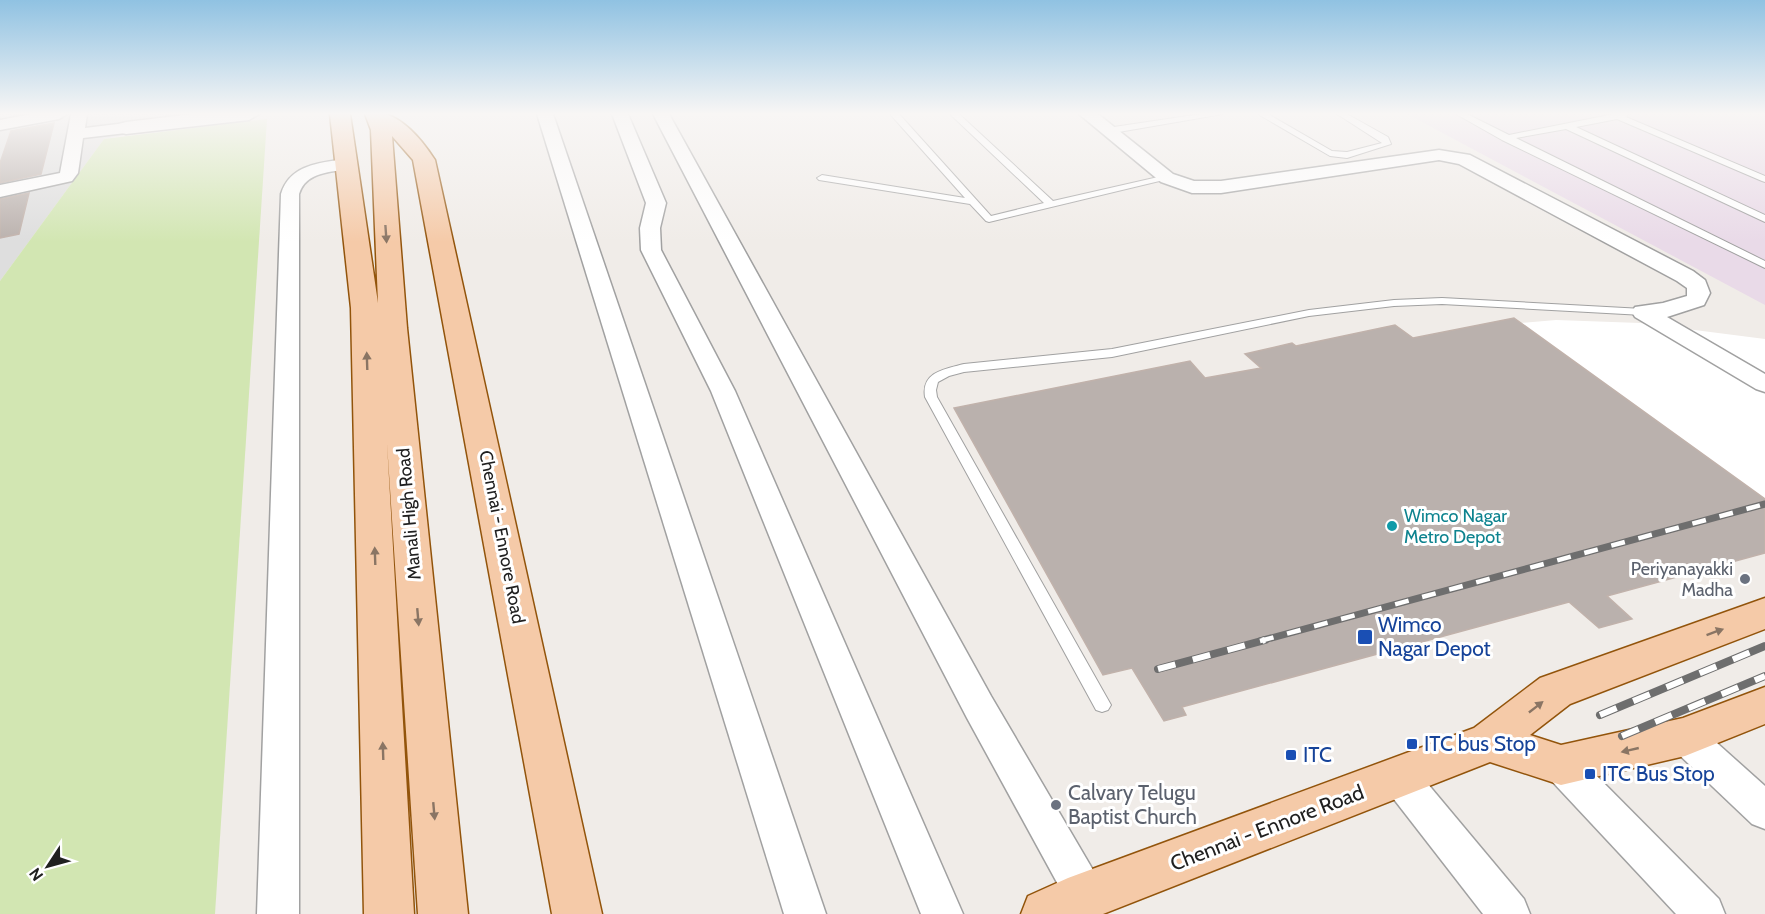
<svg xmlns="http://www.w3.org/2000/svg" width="1765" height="914" font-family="Cabin,sans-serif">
	<rect width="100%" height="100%" fill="#f0ece8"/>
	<polygon fill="#dedede" points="0,114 233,114 104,139 0,281"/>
	<polygon fill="#e9dae8" points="1407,114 1765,114 1765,305"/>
	<polygon fill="#d2e6b2" points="267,119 215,914 0,914 0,281 104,139"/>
	<polygon fill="#fff" points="1556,320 1640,323 1765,339 1765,499 1521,323"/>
	<g fill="#bab1ad" stroke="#c1b2ab" stroke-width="1.5">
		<polygon points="54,123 41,174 0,183 0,163 11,131"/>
		<polygon points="29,193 19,234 0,238 0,199"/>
		<polygon points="1514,318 1765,499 1765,553 1607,596 1632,619 1599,628 1569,602 1182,707 1186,715 1164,721 1132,668 1103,675 954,408 1190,361 1205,378 1261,368 1245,354 1292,343 1296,346 1395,325 1413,338"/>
	</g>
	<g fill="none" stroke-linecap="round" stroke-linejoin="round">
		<defs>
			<g id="service">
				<polygon points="890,114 899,114 991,216 1044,203 950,114 959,114 1053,201 1167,175 1172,178 989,222 986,221 970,204 819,180 817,178 822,175 965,198"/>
				<polygon points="1201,114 1223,114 1107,134 1103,131 1107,128"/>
				<polygon points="1258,114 1268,114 1332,151 1347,152 1382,143 1337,114 1347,114 1388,137 1391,144 1347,158 1330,156"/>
				<polygon points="1456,114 1467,114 1509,135 1614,114 1628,114 1626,117 1765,176 1765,182 1762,181 1617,119 1576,127 1765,215 1765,222 1566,129 1516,138 1765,261 1765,268 1502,140"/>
				<path d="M1442,298l201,11 6,3 -6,3 -201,-11 -48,2 -85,10 -197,41 -148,15 -15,4 -11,6 -2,8 1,7 174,308 -3,5 -6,2 -6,-2 -171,-313c-4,-25 20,-28 39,-33l148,-15 197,-39 85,-10z"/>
			</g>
			<g id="minor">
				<polygon points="31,114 67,114 59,119 0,130 0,120"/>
				<polygon points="71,114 87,114 85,128 126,123 134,128 126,133 83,138 78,173 72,181 0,197 0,185 60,173"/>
				<polygon points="537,114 553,114 826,914 784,914"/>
				<polygon points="612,114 628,114 666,203 660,228 661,250 735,391 963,914 921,914 711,391 641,250 640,228 646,203"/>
				<polygon points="653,114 669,114 991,696 1100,882 1106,896 1100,910 1092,914 1072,910 967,718"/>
				<polygon points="1079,114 1098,114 1173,174 1194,181 1221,181 1439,150 1470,155 1693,271 1705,280 1710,293 1704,305 1667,317 1765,374 1765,392 1756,389 1635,317 1632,312 1635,307 1663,303 1687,296 1687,288 1677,281 1459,164 1439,160 1221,193 1192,193 1161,182"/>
				<path d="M345,159l9,5 -3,4c-20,5 -45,3 -52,26v720h-42l24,-720c9,-29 37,-31 64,-35z"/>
				<polygon points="1685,721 1698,726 1765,786 1765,829 1752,824 1672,748 1667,737 1672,726"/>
				<polygon points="1561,748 1574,753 1719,899 1725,914 1676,914 1548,777 1543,765 1548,753"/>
				<polygon points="1399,760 1412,765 1524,899 1530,914 1483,914 1386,789 1381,777 1386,765"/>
			</g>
			<polygon id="tertiary" points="193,114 259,114 249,120 126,134 119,132 116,128 119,124 126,122"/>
			<g id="primary">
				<path d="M330,114h20l28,189 -7,-173 -6,-16c6,0 14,-1 20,0 21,6 39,29 50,46l167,754h-50l-139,-754 -21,-24 15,192 61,586h-50l-31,-471 27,471h-50l-13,-606z"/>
				<polygon points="1765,598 1765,629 1570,704 1530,735 1561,745 1683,718 1765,687 1765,724 1685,756 1561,785 1490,762 1103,914 1021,914 1028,896 1068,878 1474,728 1540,678"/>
			</g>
		</defs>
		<use href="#service" stroke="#a1a1a1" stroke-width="2"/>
		<use href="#minor" stroke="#a1a1a1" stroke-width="3"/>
		<use href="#tertiary" stroke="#a1a1a1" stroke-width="3"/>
		<use href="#primary" stroke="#92540b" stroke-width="3"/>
		<use href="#service" fill="#fff" fill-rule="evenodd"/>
		<use href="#minor" fill="#fff" fill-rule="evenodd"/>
		<use href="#tertiary" fill="#fff" fill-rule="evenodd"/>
		<use href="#primary" fill="#f5caa8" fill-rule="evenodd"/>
		<defs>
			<polyline id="rail-far1" points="1260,641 1765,504"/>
			<g id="rail">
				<polyline points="1158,669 1265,640"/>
				<polyline points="1600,715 1765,646"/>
				<polyline points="1622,736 1765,676"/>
			</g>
		</defs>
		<use href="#rail-far1" stroke="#6e6e6e" stroke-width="7"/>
		<use href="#rail" stroke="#6e6e6e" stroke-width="8"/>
		<use href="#rail-far1" stroke="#fff" stroke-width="4.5" stroke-dasharray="14" stroke-linecap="butt"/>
		<use href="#rail" stroke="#fff" stroke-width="6" stroke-dasharray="18" stroke-linecap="butt"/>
	</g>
	<defs><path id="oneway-solid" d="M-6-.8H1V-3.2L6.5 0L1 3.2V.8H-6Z" transform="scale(1.5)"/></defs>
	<g fill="#8a7564">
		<use href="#oneway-solid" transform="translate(386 234) rotate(86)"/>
		<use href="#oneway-solid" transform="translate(367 361) rotate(-92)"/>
		<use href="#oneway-solid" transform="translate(375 556) rotate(-92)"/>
		<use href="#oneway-solid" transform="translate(418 617) rotate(85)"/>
		<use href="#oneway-solid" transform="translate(1715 632) rotate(-20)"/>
		<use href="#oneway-solid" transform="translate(1536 707) rotate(-38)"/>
		<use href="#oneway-solid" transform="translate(1630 750) rotate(167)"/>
		<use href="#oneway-solid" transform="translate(383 751) rotate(-92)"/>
		<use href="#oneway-solid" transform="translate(434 811) rotate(85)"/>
	</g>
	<linearGradient id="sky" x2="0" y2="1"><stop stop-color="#90c2e2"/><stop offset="0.47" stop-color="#f8f6f5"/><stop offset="1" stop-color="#f8f6f5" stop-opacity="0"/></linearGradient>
	<rect width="1765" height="242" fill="url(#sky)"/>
	<circle fill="#0f9aa8" stroke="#fff" stroke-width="2" cx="1392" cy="526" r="6"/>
	<g fill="#6b7280" stroke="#fff" stroke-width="2">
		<circle cx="1745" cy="579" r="6"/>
		<circle cx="1056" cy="805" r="6"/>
	</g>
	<g fill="#1a4fb4" stroke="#fff" stroke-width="2">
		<rect x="1357" y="629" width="16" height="16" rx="3"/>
		<rect x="1406" y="738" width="12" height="12" rx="3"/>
		<rect x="1285" y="749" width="12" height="12" rx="3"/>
		<rect x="1584" y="768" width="12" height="12" rx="3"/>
	</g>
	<g text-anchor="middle" stroke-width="6" stroke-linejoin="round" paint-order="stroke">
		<g font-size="18" fill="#202020" stroke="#fff">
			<text transform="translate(409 514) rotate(-95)" y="6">Manali High Road</text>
			<text transform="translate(502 537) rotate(79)" y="6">Chennai - Ennore Road</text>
		</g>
		<g font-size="18" fill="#0d838f" stroke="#fff" text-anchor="start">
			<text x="1404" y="522">Wimco Nagar<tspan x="1404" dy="21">Metro Depot</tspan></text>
		</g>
		<g font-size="18" fill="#5b616d" stroke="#fff" text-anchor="end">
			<text x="1733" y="575">Periyanayakki<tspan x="1733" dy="21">Madha</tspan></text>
		</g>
		<g font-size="21" fill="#164399" stroke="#fff" text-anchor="start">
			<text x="1378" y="632">Wimco<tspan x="1378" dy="24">Nagar Depot</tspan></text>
			<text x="1424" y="751">ITC bus Stop</text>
			<text x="1303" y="762">ITC</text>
			<text x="1602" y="781">ITC Bus Stop</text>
		</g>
		<g font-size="21" fill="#5b616d" stroke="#fff" text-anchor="start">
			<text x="1068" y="800">Calvary Telugu<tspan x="1068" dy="24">Baptist Church</tspan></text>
		</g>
		<g font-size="21" fill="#202020" stroke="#fff">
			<text transform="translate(1267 828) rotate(-21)" y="7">Chennai - Ennore Road</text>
		</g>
	</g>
	<g transform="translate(48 866) rotate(234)" stroke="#ffffff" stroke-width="4.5" paint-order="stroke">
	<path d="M0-4.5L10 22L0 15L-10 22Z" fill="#202020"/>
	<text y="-9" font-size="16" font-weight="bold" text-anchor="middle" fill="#202020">N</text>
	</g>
</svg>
